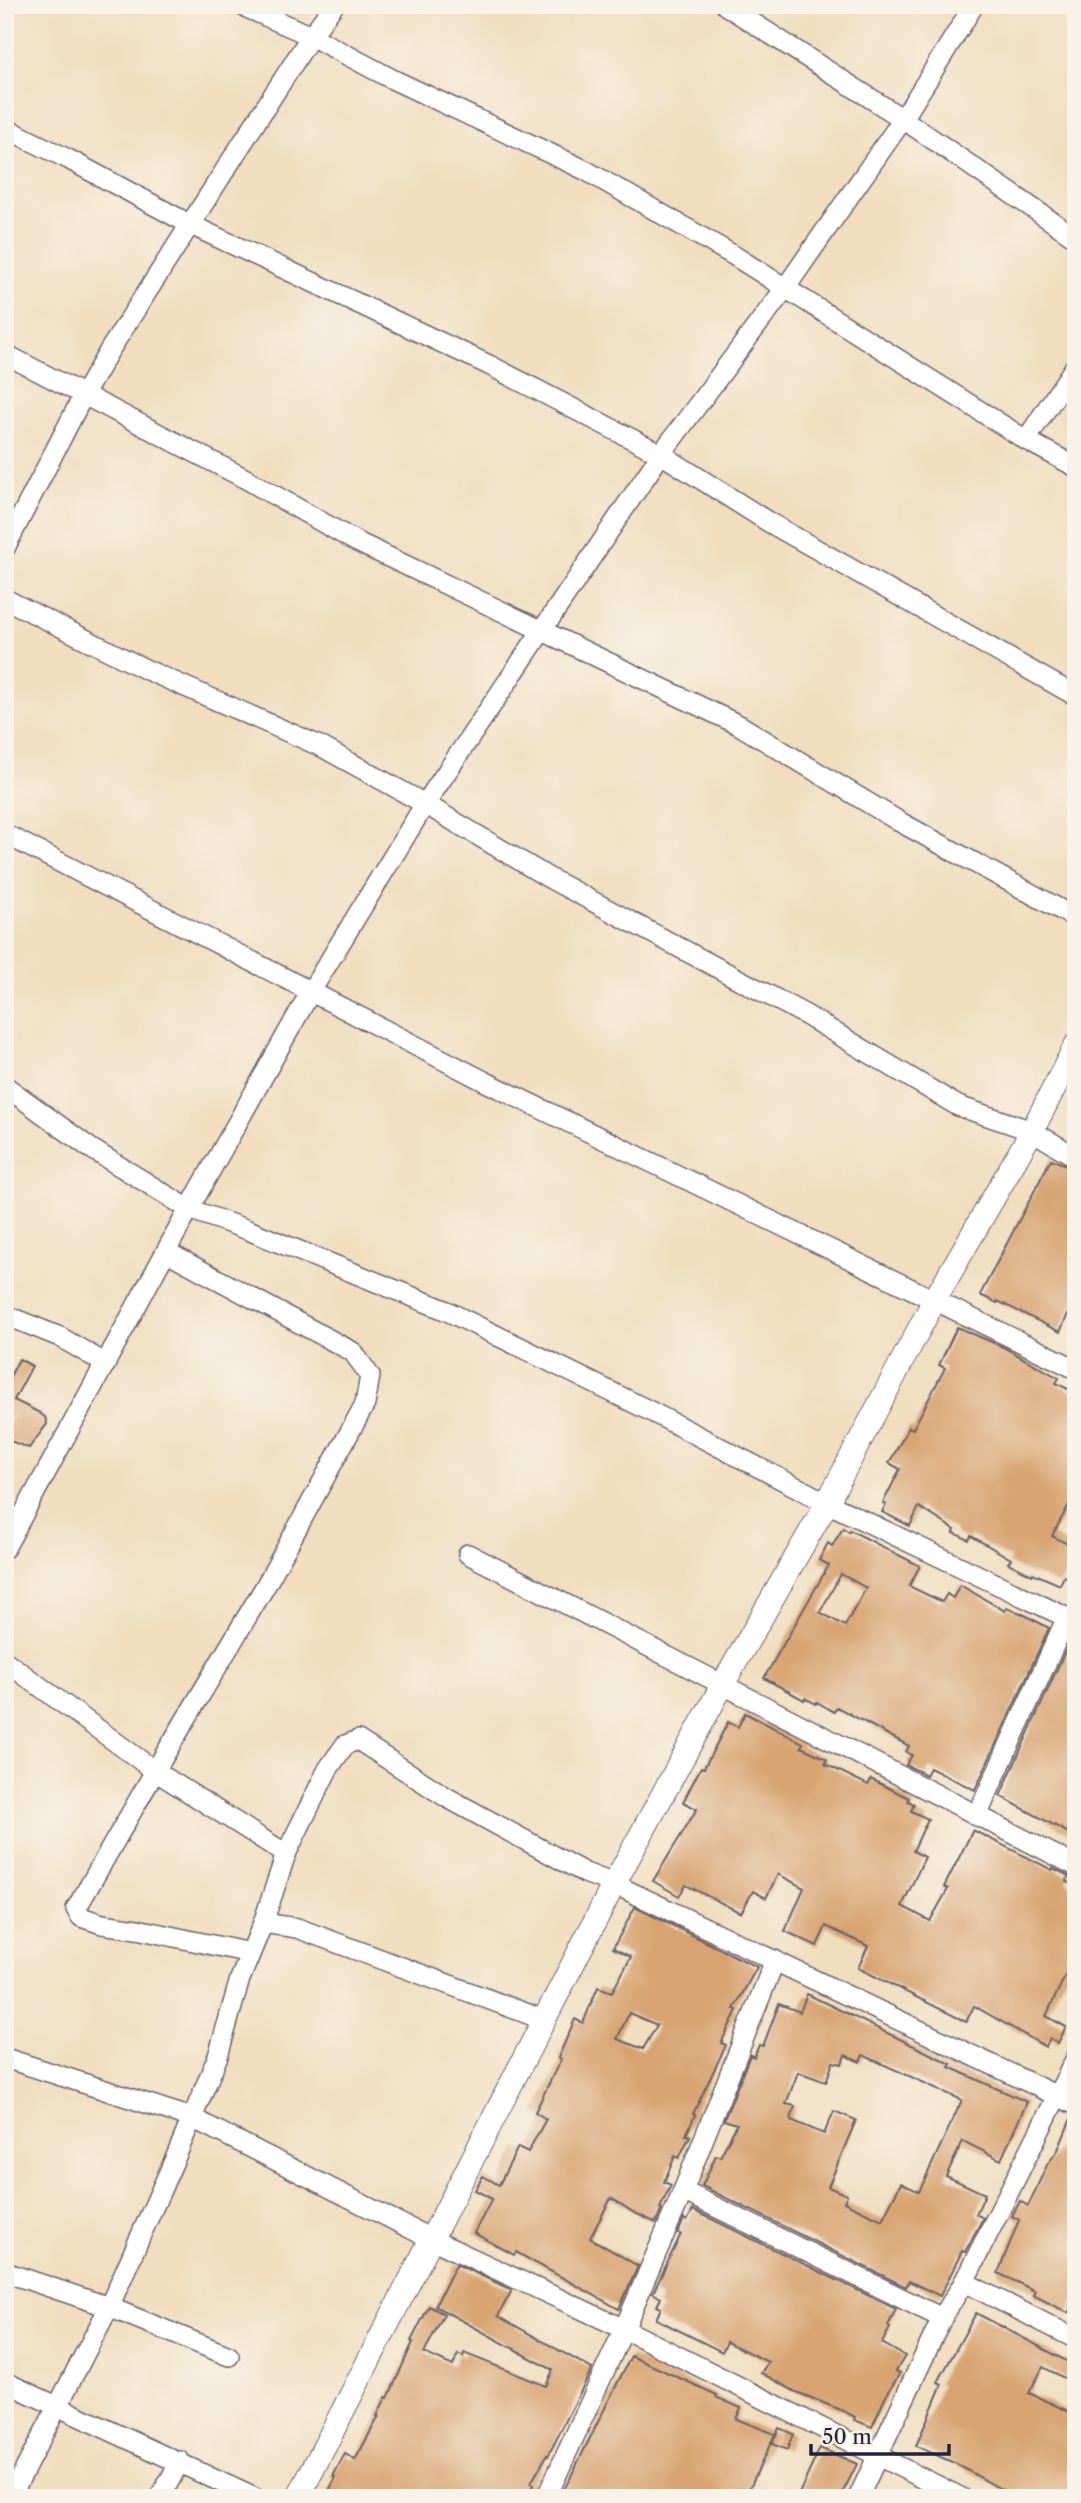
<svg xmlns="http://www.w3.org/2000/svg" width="1081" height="2503" font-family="'Libre Caslon Text',serif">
	<rect width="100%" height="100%" fill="#f7f3e8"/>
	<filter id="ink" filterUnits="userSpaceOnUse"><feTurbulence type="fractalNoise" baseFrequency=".0143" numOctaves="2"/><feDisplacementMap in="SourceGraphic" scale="14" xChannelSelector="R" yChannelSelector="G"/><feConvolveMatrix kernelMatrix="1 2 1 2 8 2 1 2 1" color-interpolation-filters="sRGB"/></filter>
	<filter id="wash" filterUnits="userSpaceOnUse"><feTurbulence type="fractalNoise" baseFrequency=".00686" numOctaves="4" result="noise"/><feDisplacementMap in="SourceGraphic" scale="28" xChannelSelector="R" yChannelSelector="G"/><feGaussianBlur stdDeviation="1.57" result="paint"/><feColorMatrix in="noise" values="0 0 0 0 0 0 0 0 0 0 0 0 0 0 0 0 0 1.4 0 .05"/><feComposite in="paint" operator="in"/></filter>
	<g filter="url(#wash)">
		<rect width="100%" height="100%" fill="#f0debe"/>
		<g id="blocks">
			<g fill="#d7a471" fill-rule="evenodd">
				<polygon points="1051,1159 1076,1169 1076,1296 1060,1332 998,1301 997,1303 980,1295"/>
				<polygon points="957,1327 1003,1347 1059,1378 1056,1383 1076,1393 1076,1504 1071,1501 1052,1536 1076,1548 1076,1582 1064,1576 1060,1585 1033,1573 1032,1575 1008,1563 1011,1559 971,1536 969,1540 954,1533 955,1530 919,1507 910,1526 882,1512 886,1504 883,1503 900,1469 889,1463 909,1427 913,1429 945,1368 939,1365"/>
				<polygon points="19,1359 32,1366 14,1400 38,1412 45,1417 47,1424 29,1448 5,1439 5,1429 12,1416 7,1413 5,1417 5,1386"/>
				<path d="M843,1528l6,4 1,-2 70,36 -11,20 33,16 5,-8 6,4 7,-13 45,26 1,-3 15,5 28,15 -74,162 -45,-22 -4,7 -20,-10 6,-10 -6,-3 3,-6 -72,-39 -3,5 -17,-10 -1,2 -11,-6 -1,2 -40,-22 65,-113 -10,-5 9,-17 4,3zM841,1574l25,14 -21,38 -25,-14z"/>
				<polygon points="1070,1640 1076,1643 1076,1837 1000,1796"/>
				<polygon points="745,1713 803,1743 801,1747 827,1759 825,1764 868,1785 871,1779 909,1798 908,1801 914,1804 911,1811 928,1819 913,1851 925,1857 902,1906 930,1921 948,1889 944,1887 973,1830 1052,1870 1053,1868 1069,1876 1066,1881 1076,1887 1076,1981 1065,1976 1046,2016 1066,2027 1058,2043 1050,2038 1046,2047 974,2006 966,2022 858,1968 868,1946 826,1926 817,1946 785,1931 804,1888 778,1874 766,1898 753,1891 741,1913 686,1885 679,1896 653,1881 697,1809 683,1802 701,1767 704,1768 728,1722 738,1727"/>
				<path d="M635,1907l122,60 -23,42 3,1 -16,33 5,2 -33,69 2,1 -9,20 4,1 -11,22 -4,-2 -11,26 7,3 -11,23 2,1 -6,14 -23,-11 -22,-14 -21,40 48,28 -19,43 -103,-57 -2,3 -40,-22 18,-34 -17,-9 8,-14 16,9 19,-38 10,5 18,-33 -11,-7 26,-53 -3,-1 17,-39 8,4 15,-36 14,5 19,-35 -18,-9zM629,2013l28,12 -14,24 -26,-10z"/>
				<path d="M807,1994l144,70 -2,3 78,35 -26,58 -38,-19 -17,35 39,18 -9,20 7,4 -18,34 -3,-1 -22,45 -31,-15 -3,6 -204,-101 14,-31 4,2 17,-33 -13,-4 26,-65 4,2 5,-12 4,1 16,-42 21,8zM845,2055l15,7 3,-7 99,45 -43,92 -18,-9 -19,37 -38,-18 3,-7 -19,-8 28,-67 -22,-9 -10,23 -33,-14 4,-14 -9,-2 12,-32 28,10 7,-20 9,2z"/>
				<polygon points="1072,2116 1076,2117 1076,2299 1068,2313 1033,2295 1035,2291 998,2273 1019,2220 1012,2216 1020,2201 1028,2206 1047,2165 1058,2150"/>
				<polygon points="693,2210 896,2309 888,2326 890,2328 882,2343 905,2356 896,2371 900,2373 885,2398 872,2427 854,2420 855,2417 841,2410 794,2391 761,2373 768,2362 727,2342 722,2352 656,2319 661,2308 657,2306 661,2298 653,2293 681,2234 678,2233 684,2219 687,2221"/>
				<polygon points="456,2264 512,2290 498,2316 592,2369 548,2456 547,2455 531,2483 533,2485 526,2498 325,2498 336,2477 333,2476 345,2454 355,2460 379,2416 377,2416 386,2397 388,2398 413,2342 411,2341 429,2306 444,2314 424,2353 453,2366 458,2354 463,2357 464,2353 546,2386 553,2370 435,2306"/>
				<polygon points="976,2313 1076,2366 1076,2384 1043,2367 1029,2393 1076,2415 1076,2498 1017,2498 954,2463 916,2446 942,2384 938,2382"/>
				<polygon points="631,2356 717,2395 716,2397 741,2408 736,2419 775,2434 745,2498 560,2498"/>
				<polygon points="779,2428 793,2434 787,2450 772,2444"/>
				<polygon points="820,2448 857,2464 840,2498 797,2498"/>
			</g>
		</g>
	</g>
	<g filter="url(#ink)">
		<use href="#blocks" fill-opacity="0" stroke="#6a6469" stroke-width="2"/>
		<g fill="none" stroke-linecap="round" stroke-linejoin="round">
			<defs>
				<g id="minor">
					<polyline points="240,5 311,36 392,79 585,170 733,255 1026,440 1076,467"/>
					<polyline points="725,5 903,119 1076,238"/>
					<polyline points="5,128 68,159 191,225 489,365 661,454 770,523 1076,696"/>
					<polyline points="5,354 246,479 355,541 739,725 900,822 1076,918"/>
					<polyline points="1026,440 1076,365"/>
					<polyline points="5,548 83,396 109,351 311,36 334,5"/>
					<polyline points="5,599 147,670 322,747 425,804 549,878 804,1014 958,1106 1032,1131 1076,1157"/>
					<polyline points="5,834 488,1083 1076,1369"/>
					<polyline points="5,1086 90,1148 189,1209 248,1230 445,1310 650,1411 827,1503 1076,1622"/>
					<polyline points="167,1252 353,1352 370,1376 365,1404 266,1585 155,1771 76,1909 81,1917 102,1924 137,1929 250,1953"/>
					<polyline points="5,1315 60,1337 106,1364"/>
					<polyline points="5,1548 189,1209 311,991 425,804 661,454 786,287 903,119 974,5"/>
					<polyline points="468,1554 1076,1866"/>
					<polyline points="5,1661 155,1771 286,1854"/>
					<polyline points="977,1816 1067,1617"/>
					<polyline points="263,1923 297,1928 544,2020"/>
					<polyline points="5,2058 192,2118 431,2239 624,2329 962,2498"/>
					<polyline points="683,2191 942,2318"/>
					<polyline points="5,2272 109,2307 229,2356"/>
					<polyline points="964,2282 1076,2339"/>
					<polyline points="5,2382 255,2498"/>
					<polyline points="10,2498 109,2307 177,2154 218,2056 240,1979 263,1923 286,1854 328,1769 345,1745 358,1740 446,1797 585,1873 614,1884 1076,2105"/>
					<polyline points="160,2498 180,2461"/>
					<polyline points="546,2498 624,2329 683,2191 775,1960"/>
					<polyline points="858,2498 942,2318 964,2282 1076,2058"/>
				</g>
				<polyline id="tertiary" points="298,2498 614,1884 723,1684 827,1503 935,1299 1032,1131 1076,1045"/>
			</defs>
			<use href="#minor" stroke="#6a6469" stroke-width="22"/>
			<use href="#tertiary" stroke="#6a6469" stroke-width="25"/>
			<use href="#minor" stroke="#fff" stroke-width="19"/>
			<use href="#tertiary" stroke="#fff" stroke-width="23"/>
		</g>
	</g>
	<rect width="1081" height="2503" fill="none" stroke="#f7f3e8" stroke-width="28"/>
	<path d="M811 2444v10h138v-10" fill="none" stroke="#22223b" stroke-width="3.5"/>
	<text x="822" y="2444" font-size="21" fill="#22223b" stroke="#f7f3e8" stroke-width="5" paint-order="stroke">50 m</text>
</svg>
